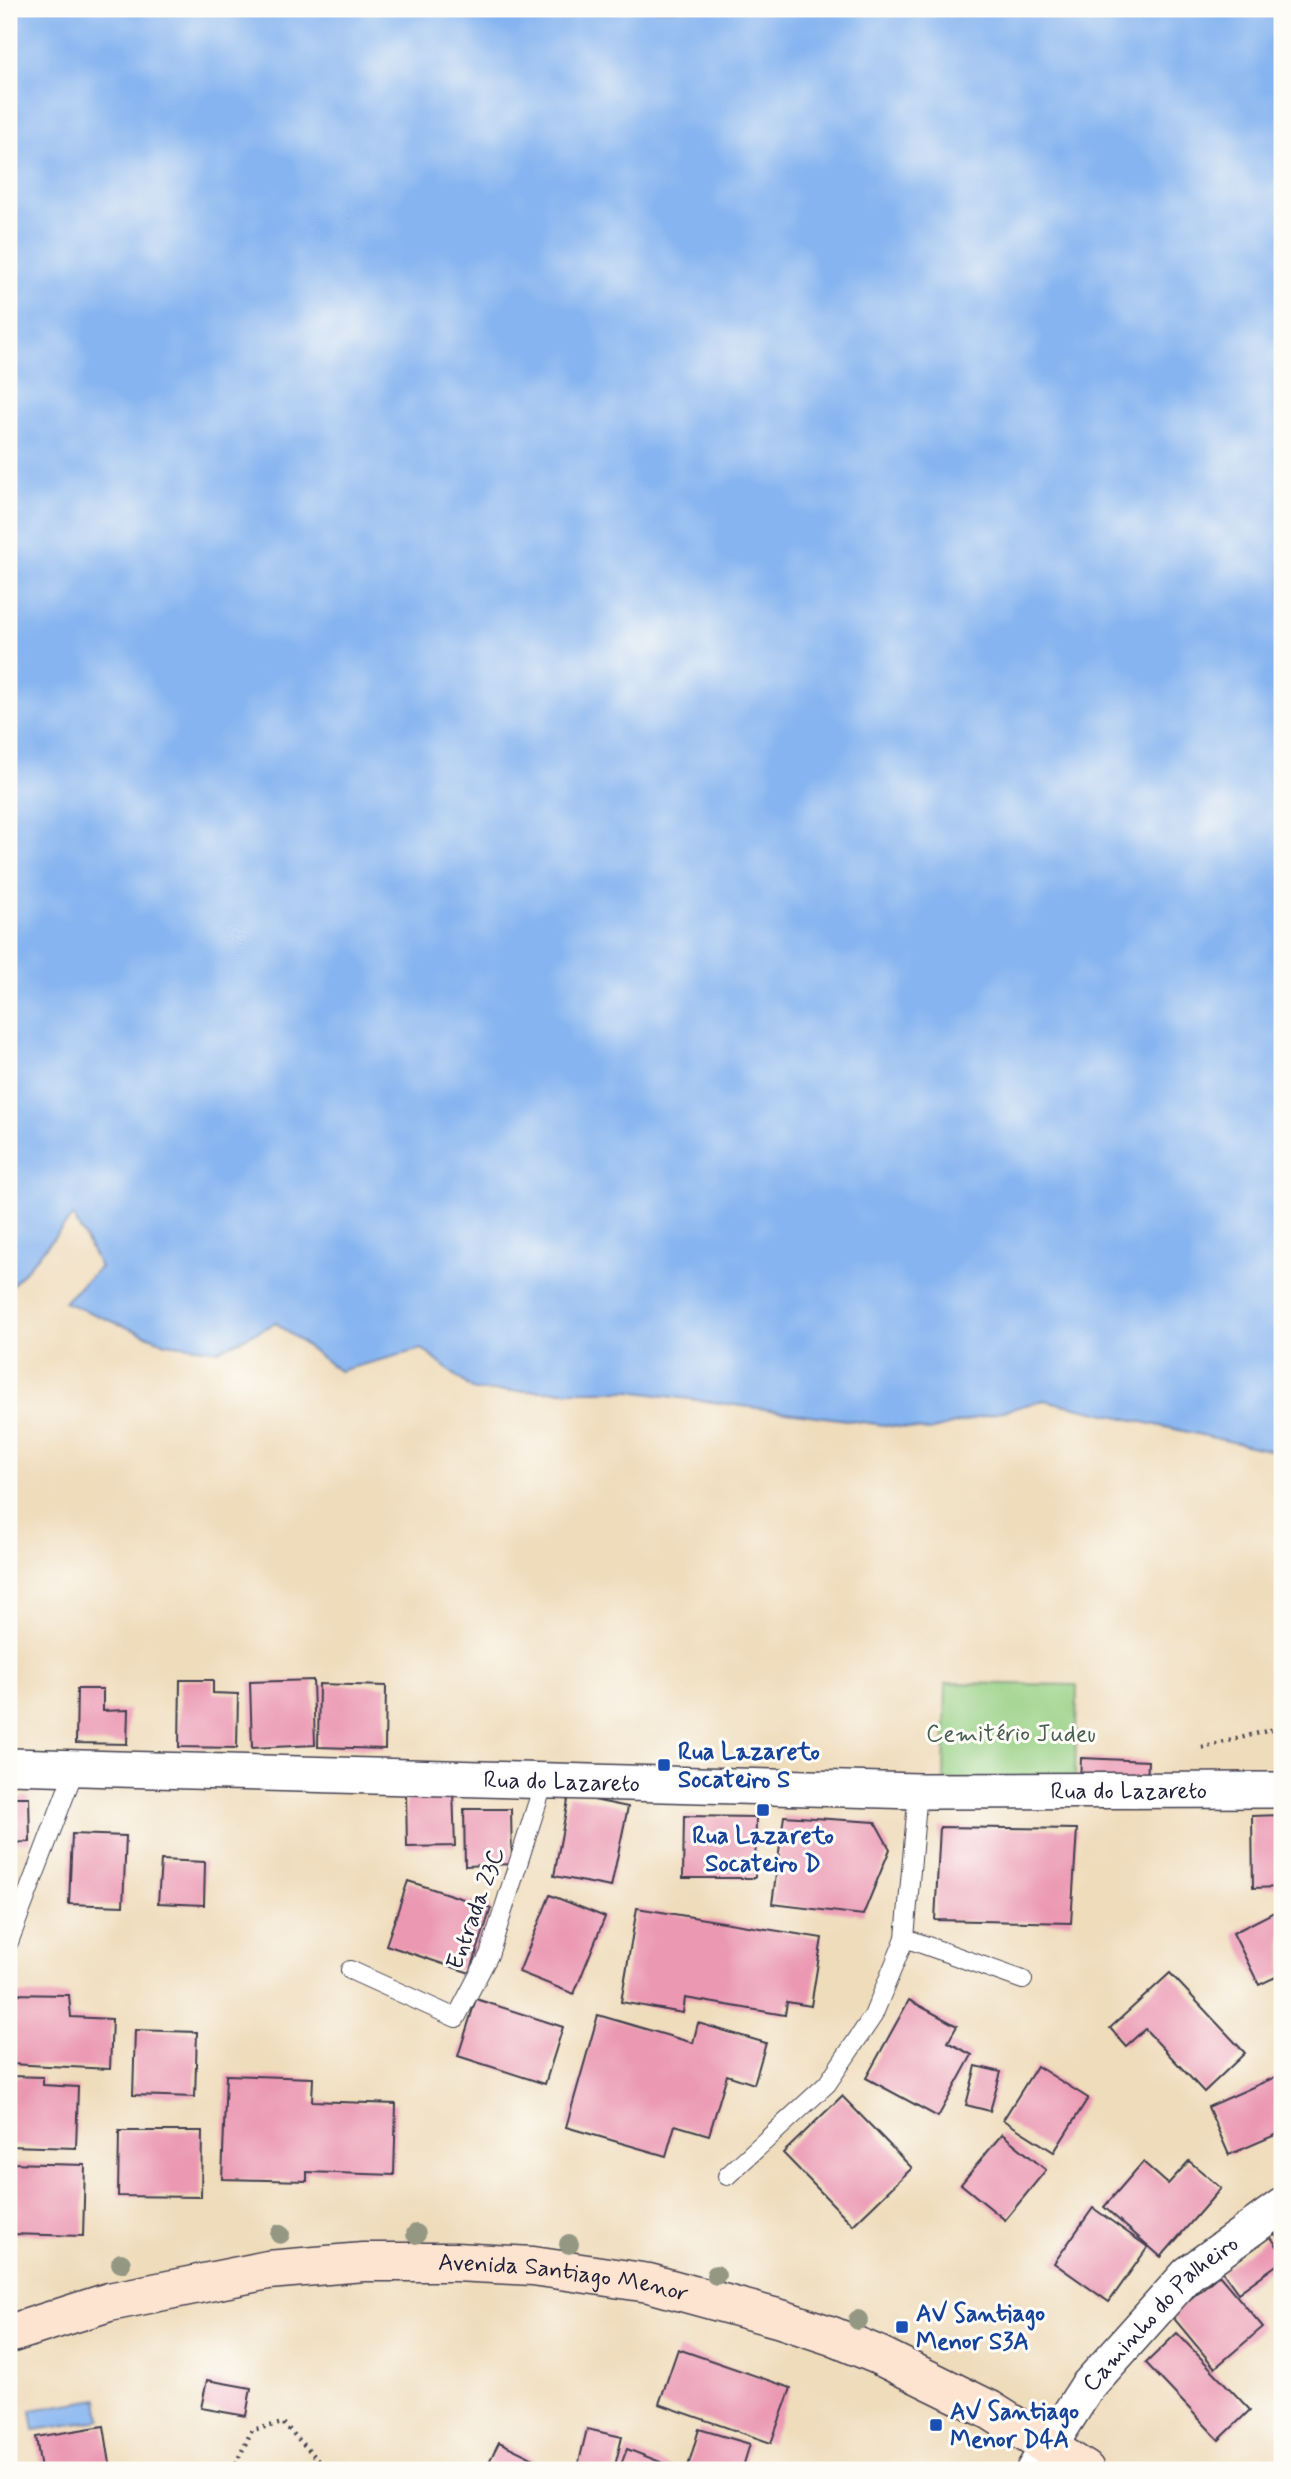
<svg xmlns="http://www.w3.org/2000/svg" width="1291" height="2479" font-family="Mynerve,sans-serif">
	<rect width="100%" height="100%" fill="#fdfcf7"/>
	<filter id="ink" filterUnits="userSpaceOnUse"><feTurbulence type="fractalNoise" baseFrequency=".0143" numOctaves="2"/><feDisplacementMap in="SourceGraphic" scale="14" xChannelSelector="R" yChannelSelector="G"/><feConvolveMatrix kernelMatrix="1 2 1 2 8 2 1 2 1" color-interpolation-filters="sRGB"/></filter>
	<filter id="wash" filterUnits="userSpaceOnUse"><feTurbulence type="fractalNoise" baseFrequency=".00686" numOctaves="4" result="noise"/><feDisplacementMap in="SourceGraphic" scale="28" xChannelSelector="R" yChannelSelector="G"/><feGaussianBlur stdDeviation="1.57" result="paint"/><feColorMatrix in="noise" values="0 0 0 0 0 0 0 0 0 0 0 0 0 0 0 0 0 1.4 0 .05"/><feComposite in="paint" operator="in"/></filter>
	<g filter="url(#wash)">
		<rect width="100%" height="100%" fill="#efdcbb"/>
		<polygon fill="#95cf82" stroke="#5c785e" stroke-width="2" points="946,1683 1077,1685 1075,1782 944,1780"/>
		<g fill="#85b4f0" stroke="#546b96" stroke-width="2">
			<polygon points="9,9 1282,9 1282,1453 1044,1400 929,1431 629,1391 475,1391 422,1349 339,1371 276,1323 219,1350 166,1343 64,1302 100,1267 73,1216 9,1289"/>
			<polygon points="98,2399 101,2420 34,2430 31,2410"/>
		</g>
		<g id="blocks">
			<g fill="#eb99b3">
				<polygon points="180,1680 213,1680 213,1693 238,1694 237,1748 179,1747"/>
				<polygon points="313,1680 315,1745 252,1748 250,1682"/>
				<polygon points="319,1684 386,1686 385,1749 318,1747"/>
				<polygon points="77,1689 103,1689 103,1711 128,1710 127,1744 76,1743"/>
				<polygon points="1081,1758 1148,1761 1147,1785 1080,1782"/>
				<polygon points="453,1790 455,1846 407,1847 406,1792"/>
				<polygon points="569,1795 628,1807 611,1887 554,1876"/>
				<polygon points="9,1797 29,1797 30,1842 9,1843"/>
				<polygon points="464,1809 511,1809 512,1864 465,1866"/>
				<polygon points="1282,1815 1282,1887 1253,1888 1252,1816"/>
				<polygon points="684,1816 756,1817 755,1878 683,1878"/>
				<polygon points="784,1816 875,1822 890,1849 863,1915 772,1904"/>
				<polygon points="940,1827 1077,1829 1071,1923 935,1920"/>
				<polygon points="72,1834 126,1836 123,1906 69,1904"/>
				<polygon points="161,1860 205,1862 204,1905 158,1903"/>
				<polygon points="408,1881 491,1908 470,1973 386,1945"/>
				<polygon points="550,1895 605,1917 574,1994 519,1972"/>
				<polygon points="637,1908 822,1938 811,2006 787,2002 785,2015 685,1998 683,2013 621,2002"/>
				<polygon points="1282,1908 1282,1974 1259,1985 1233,1933"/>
				<polygon points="1170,1973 1245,2053 1204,2092 1145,2029 1126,2046 1110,2028"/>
				<polygon points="9,1994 69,1995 71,2017 112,2019 110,2069 9,2064"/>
				<polygon points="476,1999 563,2027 545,2084 458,2056"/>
				<polygon points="909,2000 957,2026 948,2042 972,2055 938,2117 866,2078"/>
				<polygon points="598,2015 693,2043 698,2023 766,2043 754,2084 727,2075 709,2135 675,2125 666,2156 566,2127"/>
				<polygon points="135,2030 197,2032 195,2097 133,2095"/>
				<polygon points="976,2066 1001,2072 990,2111 966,2105"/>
				<polygon points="1037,2066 1088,2098 1054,2152 1003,2120"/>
				<polygon points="1282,2074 1282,2132 1229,2155 1208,2107"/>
				<polygon points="226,2075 313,2078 312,2101 396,2104 394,2175 307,2172 307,2181 222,2179"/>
				<polygon points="9,2076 43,2077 43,2085 78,2087 76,2148 9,2146"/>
				<polygon points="842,2096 912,2168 853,2225 783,2153"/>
				<polygon points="119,2131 202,2131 201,2197 118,2196"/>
				<polygon points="1002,2134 1046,2170 1005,2220 961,2184"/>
				<polygon points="1189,2161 1221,2188 1161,2257 1104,2207 1143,2162 1168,2184"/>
				<polygon points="9,2163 85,2165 83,2236 9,2234"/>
				<polygon points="1093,2208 1148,2247 1109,2302 1054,2263"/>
				<polygon points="1282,2223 1282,2244 1272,2230"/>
				<polygon points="1270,2236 1282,2253 1282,2261 1238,2293 1222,2271"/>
				<polygon points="1219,2275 1263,2327 1215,2368 1171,2315"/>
				<polygon points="1177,2333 1250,2410 1219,2440 1146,2363"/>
				<polygon points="678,2349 791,2388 771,2443 659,2404"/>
				<polygon points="207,2380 251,2388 246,2416 201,2408"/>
				<polygon points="104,2426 111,2470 41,2470 36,2437"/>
				<polygon points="587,2429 622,2437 614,2470 594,2470 578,2466"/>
				<polygon points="699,2429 750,2444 742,2470 687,2470"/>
				<polygon points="499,2442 534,2459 529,2470 485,2470"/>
				<polygon points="627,2449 676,2468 675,2470 619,2470"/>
			</g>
		</g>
	</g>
	<g filter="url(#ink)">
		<use href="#blocks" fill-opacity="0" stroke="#413e4e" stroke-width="2"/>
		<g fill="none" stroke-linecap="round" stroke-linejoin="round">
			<defs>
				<g id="service">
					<polyline points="905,1938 1023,1980"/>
					<polyline points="9,1942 76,1766"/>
					<polyline points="350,1970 456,2018 489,1955 544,1782"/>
					<polyline points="727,2176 827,2084 873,2016 905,1938 918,1791"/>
				</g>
				<g id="minor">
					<path id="s1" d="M9,1766l909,25 364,-1"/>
					<path id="s2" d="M1034,2470l53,-83 101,-113 94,-68"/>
				</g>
				<g id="secondary">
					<path id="s3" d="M9,2334l100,-32 159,-32 95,-8h92l78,4 116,17 132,36 51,17 46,19 112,55 95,60"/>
				</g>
			</defs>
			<use href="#service" stroke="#413e4e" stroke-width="20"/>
			<use href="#minor" stroke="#413e4e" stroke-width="38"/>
			<use href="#secondary" stroke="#413e4e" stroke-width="41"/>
			<g stroke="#413e4e" stroke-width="4.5" stroke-dasharray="2 5" stroke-linecap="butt">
				<polyline points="1202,1748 1282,1727"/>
				<polyline points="233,2470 252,2430 283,2423 326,2468 332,2470"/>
				<polyline points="829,2470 849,2465 858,2470"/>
			</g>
			<use href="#service" stroke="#fff" stroke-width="18"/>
			<use href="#minor" stroke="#fff" stroke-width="35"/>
			<use href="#secondary" stroke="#fde4d1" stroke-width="38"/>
		</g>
		<g fill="#949782">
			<circle cx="280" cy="2234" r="10"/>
			<circle cx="416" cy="2234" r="10"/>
			<circle cx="569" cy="2244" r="10"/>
			<circle cx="121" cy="2263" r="10"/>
			<circle cx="716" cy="2275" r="10"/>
			<circle cx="858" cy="2320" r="10"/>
		</g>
	</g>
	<g fill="#1a4fb4" stroke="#fdfcf7" stroke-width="2.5">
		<rect x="657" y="1758" width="14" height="14" rx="3.5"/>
		<rect x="756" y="1803" width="14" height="14" rx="3.5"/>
		<rect x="895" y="2320" width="14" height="14" rx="3.5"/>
		<rect x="929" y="2418" width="14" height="14" rx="3.5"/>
	</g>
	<g text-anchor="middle" stroke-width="6" stroke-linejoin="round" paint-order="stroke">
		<g font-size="24" fill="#4a5f54" stroke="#fdfcf7">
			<text x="1011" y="1741">Cemitério Judeu</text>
		</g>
		<g font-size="24" font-weight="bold" fill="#164399" stroke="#fdfcf7" text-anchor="start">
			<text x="678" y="1759">Rua Lazareto<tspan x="678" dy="28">Socateiro S</tspan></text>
			<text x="763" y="1843" text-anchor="middle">Rua Lazareto<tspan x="763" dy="28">Socateiro D</tspan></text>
			<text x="916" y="2321">AV Santiago<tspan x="916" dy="28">Menor S3A</tspan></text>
			<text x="950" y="2419">AV Santiago<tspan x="950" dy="28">Menor D4A</tspan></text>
		</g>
		<g font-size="24" fill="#22223b" stroke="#fdfcf7">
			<text dy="8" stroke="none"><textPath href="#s1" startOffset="553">Rua do Lazareto</textPath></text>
			<text dy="8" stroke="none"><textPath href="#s1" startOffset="1120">Rua do Lazareto</textPath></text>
			<text transform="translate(475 1908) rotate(-70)" y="8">Entrada 23C</text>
			<text dy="8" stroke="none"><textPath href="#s3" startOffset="564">Avenida Santiago Menor</textPath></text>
			<text dy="8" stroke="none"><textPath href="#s2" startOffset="203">Caminho do Palheiro</textPath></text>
		</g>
	</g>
	<rect width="1291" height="2479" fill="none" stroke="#fdfcf7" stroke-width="35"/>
</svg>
